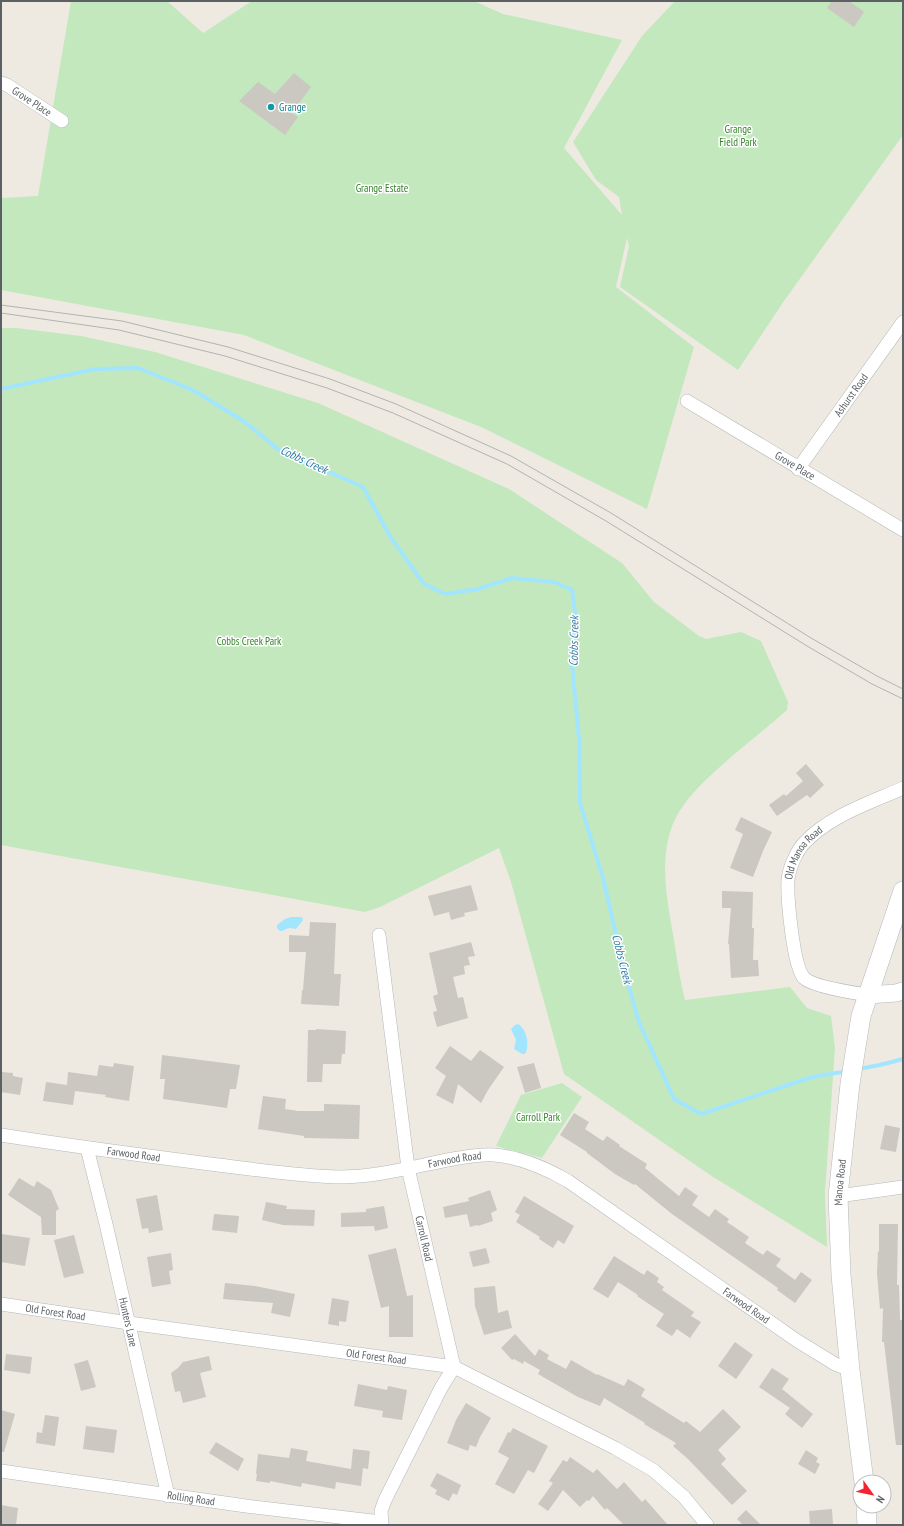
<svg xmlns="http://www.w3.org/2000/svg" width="904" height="1526" font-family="'PT Sans Narrow',sans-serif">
	<rect width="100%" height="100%" fill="#eeeae2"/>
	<g fill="#c3e8bd">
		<polygon points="71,1 167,1 203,33 252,1 474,1 503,14 622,40 564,148 622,215 619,197 596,180 573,142 642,36 675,1 903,1 903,135 784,301 738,370 620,287 629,246 627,238 616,287 694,347 647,509 481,427 244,335 1,290 1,198 38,196"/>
		<path d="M1,328h16l64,8 74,16 163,51 191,86 113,74 32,39 45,34 7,3 35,-7 20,9 27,61 -1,8c-18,16 -37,31 -56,47 -19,17 -38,33 -52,55 -23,38 -12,87 -5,128 3,20 6,40 11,60l105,-13 17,21 24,8 4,32 -10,144 2,55 -117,-72 -146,-101 -53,-192 -12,-34 -119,59 -15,5 -364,-67z"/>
		<polygon points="562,1083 582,1097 542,1158 496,1146 521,1095"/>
	</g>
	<g fill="#a2e5ff">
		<path d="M291,917h11l1,3 -7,9c-2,0 -4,-1 -6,-1 -6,0 -8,7 -13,0v-3l8,-6z"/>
		<path d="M518,1024c9,5 12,22 7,30h-3l-8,-5 2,-9 -5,-11 4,-4z"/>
	</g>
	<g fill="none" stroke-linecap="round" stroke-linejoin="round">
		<g stroke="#a2e5ff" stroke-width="4">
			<polyline points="1,389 95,369 138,368 193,390 245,422 279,450 363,487 391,538 424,584 445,594 478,589 512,578 554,582 572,590 575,612 572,665 579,739 580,803 603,878 623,966 639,1022 674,1099 701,1114 812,1077 848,1071"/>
			<polyline points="858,1069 880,1065 903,1059"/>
		</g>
	</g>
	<g fill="#cbc7c1">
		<polygon points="832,1 849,1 864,12 854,27 827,8"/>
		<polygon points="294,73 311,87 292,113 298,117 285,135 239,101 258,82 275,94"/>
		<polygon points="806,764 824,785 810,798 807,795 777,816 769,805 784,794 786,796 803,781 796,773"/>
		<polygon points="741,817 772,832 763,851 753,877 730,868 743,834 735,830"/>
		<polygon points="471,885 478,910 464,913 465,916 451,920 449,912 434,916 428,896"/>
		<polygon points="722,891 753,892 752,928 754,928 753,960 758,960 759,976 731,978 729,944 728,944 731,908 722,908"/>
		<polygon points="310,922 336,923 334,974 341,974 339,1006 301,1004 302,990 303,990 306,952 289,952 289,935 309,936"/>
		<polygon points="471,942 475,956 468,957 470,965 464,966 465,974 453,977 458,998 463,997 468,1018 437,1027 433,1012 437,1011 433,996 438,994 429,953"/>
		<polygon points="316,1029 346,1031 345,1054 342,1054 341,1064 323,1064 322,1082 307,1082 308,1030 316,1030"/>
		<polygon points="450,1046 471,1061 480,1050 504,1067 488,1090 481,1103 458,1084 453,1104 436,1095 446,1076 435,1068"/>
		<polygon points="162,1055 240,1065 236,1089 230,1089 227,1108 163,1099 165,1079 160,1079"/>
		<polygon points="114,1063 134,1066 129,1101 105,1097 106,1095 75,1091 73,1105 43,1101 46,1082 67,1085 68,1072 97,1076 99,1065 113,1067"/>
		<polygon points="534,1063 541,1088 525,1093 517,1067"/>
		<polygon points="2,1072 13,1073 13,1076 23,1078 20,1095 1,1092 1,1075"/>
		<polygon points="263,1096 286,1099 285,1109 298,1111 324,1111 324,1104 360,1105 359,1139 304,1138 304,1136 258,1129"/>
		<polygon points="574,1113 589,1122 585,1129 603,1141 607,1136 620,1145 619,1146 647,1164 645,1168 679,1196 685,1187 698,1196 692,1205 709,1217 715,1209 729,1219 727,1222 749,1237 745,1243 763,1255 767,1250 781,1259 776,1266 795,1280 801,1272 812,1280 795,1303 777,1290 778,1288 672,1214 635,1184 634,1185 615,1174 587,1153 587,1152 560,1135"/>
		<polygon points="885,1125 900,1128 896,1152 880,1149"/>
		<polygon points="19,1178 34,1187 37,1181 51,1190 59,1209 56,1211 56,1235 42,1235 41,1217 8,1195"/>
		<polygon points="490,1190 497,1210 491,1213 493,1221 478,1226 477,1225 470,1227 467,1214 445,1218 443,1207 469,1201 468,1198"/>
		<polygon points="157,1195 163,1230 149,1233 148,1228 142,1229 136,1199"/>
		<polygon points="524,1196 574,1226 564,1244 558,1240 553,1248 539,1239 540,1237 516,1222 520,1215 515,1212"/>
		<polygon points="266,1202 287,1206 286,1209 315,1210 314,1226 283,1225 262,1220"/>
		<polygon points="384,1206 388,1228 375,1231 374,1226 341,1227 341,1213 366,1212 366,1209"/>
		<polygon points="214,1214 239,1216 237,1233 212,1230"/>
		<polygon points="879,1224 898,1224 897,1285 899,1285 900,1320 903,1320 903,1445 896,1445 884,1342 882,1342 883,1308 880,1309 877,1273 878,1251 879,1252"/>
		<polygon points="1,1234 30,1238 25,1266 1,1262"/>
		<polygon points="74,1235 84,1273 64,1278 54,1240"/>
		<polygon points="396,1248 407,1296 413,1295 413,1337 389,1337 389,1306 381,1308 368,1255"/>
		<polygon points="486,1248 490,1263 473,1267 469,1252"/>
		<polygon points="171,1253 173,1270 169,1271 171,1284 152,1287 147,1257"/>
		<polygon points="614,1256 644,1275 647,1270 659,1278 657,1282 664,1287 662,1290 694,1312 691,1316 701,1322 690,1338 677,1329 672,1336 656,1326 664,1314 637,1296 638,1295 618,1282 608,1298 593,1289"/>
		<polygon points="225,1283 255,1286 295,1294 290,1317 271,1313 273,1303 223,1299"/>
		<polygon points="495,1286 498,1313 508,1310 512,1328 484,1335 475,1306 474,1288"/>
		<polygon points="332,1298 349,1301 346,1322 339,1321 339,1326 328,1324"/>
		<polygon points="515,1334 535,1356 539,1349 549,1355 547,1359 566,1369 571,1360 597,1375 597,1374 624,1386 628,1379 645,1389 641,1396 684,1423 686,1421 700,1432 723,1409 741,1427 718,1450 726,1459 721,1464 747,1491 732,1505 688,1459 673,1446 676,1443 644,1424 645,1423 604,1398 600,1406 578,1397 538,1374 540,1370 524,1361 523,1364 514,1359 512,1360 501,1348"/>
		<polygon points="735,1342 753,1355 736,1379 718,1366"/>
		<polygon points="6,1354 32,1357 30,1374 4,1370"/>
		<polygon points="209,1356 212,1370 200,1373 206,1397 183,1403 180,1391 175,1392 171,1373 178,1368 183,1362"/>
		<polygon points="88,1360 96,1387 81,1391 74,1364"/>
		<polygon points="772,1368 789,1379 782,1389 813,1414 802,1428 785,1414 790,1408 759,1387"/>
		<polygon points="358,1384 387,1390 388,1386 407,1390 402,1420 382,1417 383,1411 354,1406"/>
		<polygon points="466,1403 491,1418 480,1437 476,1447 470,1445 468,1451 447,1443 456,1420"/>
		<polygon points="1,1410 15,1414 4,1452 1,1452"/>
		<polygon points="45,1415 59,1417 55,1446 36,1443 37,1432 42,1433"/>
		<polygon points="86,1426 117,1430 114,1453 83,1449"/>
		<polygon points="513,1428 548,1446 534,1473 528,1470 514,1494 495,1484 509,1458 498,1452 508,1432 510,1433"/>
		<polygon points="216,1442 244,1459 238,1471 209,1453"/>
		<polygon points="291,1448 308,1451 306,1461 351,1469 353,1449 370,1451 368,1469 363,1468 361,1486 336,1482 335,1489 302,1483 301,1487 270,1481 270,1483 256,1481 257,1474 256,1474 258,1454 289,1458"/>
		<polygon points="806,1450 818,1458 816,1462 820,1464 815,1474 798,1464"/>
		<polygon points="570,1457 593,1473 597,1469 617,1489 624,1482 642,1502 645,1499 668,1525 624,1525 607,1508 605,1510 593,1496 589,1501 587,1500 580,1507 563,1490 548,1511 538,1504 553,1483 549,1481 563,1460 567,1462"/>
		<polygon points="437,1473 461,1485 457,1495 453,1493 449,1501 435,1494 437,1490 430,1486"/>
		<polygon points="1,1505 18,1508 16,1525 1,1525"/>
		<polygon points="832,1509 833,1525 810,1525 809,1511"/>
		<polygon points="746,1510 761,1525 743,1525 737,1519"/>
	</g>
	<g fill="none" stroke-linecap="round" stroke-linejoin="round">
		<defs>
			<g id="minor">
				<path id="s1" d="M1,83l6,2 55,36"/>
				<path id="s2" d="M687,401l216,129"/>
				<path id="s3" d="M798,469l105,-147"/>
				<path id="s4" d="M379,935l29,233 46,199 -13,21 -56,112 -4,11 1,14"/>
				<path id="s5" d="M868,995c-13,-2 -55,-8 -64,-17 -11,-12 -17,-81 -16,-98 1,-12 9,-30 17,-38 26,-27 65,-39 98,-54"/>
				<path id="s6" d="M1,1135c70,11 139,20 209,29 43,5 86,12 129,13 39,0 76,-11 114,-18 13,-2 28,-5 41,-4 27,2 51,13 74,26l228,159 39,24 15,6"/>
				<path id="s7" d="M87,1148l19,76 62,272"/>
				<polyline points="838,1196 903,1187"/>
				<path id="s8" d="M1,1304l128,19 325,44 161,81 38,22 31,27 23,28"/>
				<path id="s9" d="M1,1471l245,35 135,16"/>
			</g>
			<polyline id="tertiary" points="868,995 896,993 903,991"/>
			<g id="secondary">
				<path id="s10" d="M864,1482l-14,-112 -9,-95 -3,-79 12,-112 11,-68 42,-125"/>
				<polyline points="866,1506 867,1525"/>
			</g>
		</defs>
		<use href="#minor" stroke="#b3b7bb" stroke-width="14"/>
		<use href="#tertiary" stroke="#b3b7bb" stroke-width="18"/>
		<use href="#secondary" stroke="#b4b9be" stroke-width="20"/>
		<use href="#minor" stroke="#fff" stroke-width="13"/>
		<use href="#tertiary" stroke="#fff" stroke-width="17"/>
		<use href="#secondary" stroke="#fff" stroke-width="19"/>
		<g stroke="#b2b3b4" stroke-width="1">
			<polyline points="1,305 122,321 228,347 330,379 396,404 511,456 611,513 811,638 877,676 903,689"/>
			<polyline points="1,313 119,330 225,356 327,388 393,413 507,464 606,521 807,646 872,684 903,699"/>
		</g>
	</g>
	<circle fill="#0f9aa8" stroke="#fff" stroke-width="1.5" cx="271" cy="107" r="4"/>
	<g text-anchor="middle" stroke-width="3" stroke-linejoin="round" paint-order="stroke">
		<g font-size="11" fill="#5a6064" stroke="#fff">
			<text dy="4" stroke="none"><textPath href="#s1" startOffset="36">Grove Place</textPath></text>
			<text dy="4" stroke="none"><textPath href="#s3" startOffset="91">Ashurst Road</textPath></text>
			<text dy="4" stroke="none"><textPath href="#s2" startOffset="126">Grove Place</textPath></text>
			<text dy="4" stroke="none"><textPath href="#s5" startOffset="199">Old Manoa Road</textPath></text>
			<text dy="4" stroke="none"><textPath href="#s6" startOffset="134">Farwood Road</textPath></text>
			<text dy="4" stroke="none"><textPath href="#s6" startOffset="458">Farwood Road</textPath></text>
			<text dy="4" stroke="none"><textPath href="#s10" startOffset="301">Manoa Road</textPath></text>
			<text dy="4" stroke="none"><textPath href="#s4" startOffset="307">Carroll Road</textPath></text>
			<text dy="4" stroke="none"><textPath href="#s6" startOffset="794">Farwood Road</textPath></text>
			<text dy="4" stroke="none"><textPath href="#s8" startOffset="55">Old Forest Road</textPath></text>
			<text dy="4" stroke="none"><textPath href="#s7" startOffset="179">Hunters Lane</textPath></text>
			<text dy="4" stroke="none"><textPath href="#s8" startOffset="379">Old Forest Road</textPath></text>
			<text dy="4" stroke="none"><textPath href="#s9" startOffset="192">Rolling Road</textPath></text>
		</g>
		<g font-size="11" fill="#0d838f" stroke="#fff" text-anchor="start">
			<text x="279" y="111">Grange</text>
		</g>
		<g font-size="11" fill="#37812d" stroke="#fff">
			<text x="738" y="133">Grange<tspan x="738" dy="13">Field Park</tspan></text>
			<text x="382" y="192">Grange Estate</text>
			<text x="249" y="645">Cobbs Creek Park</text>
			<text x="538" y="1121">Carroll Park</text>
		</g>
		<g font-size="12" font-style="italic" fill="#337da6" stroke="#fff">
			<text transform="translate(304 460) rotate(25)" y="4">Cobbs Creek</text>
			<text transform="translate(574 641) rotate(-89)" y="4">Cobbs Creek</text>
			<text transform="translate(622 959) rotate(76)" y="4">Cobbs Creek</text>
		</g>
	</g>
	<rect width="904" height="1526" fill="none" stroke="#5a6064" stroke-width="4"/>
	<g transform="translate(872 1494) rotate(123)"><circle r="19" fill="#ffffff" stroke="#bdbfc1"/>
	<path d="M0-3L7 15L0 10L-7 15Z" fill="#f52232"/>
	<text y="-6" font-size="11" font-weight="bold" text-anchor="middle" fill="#5a6064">N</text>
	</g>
</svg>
